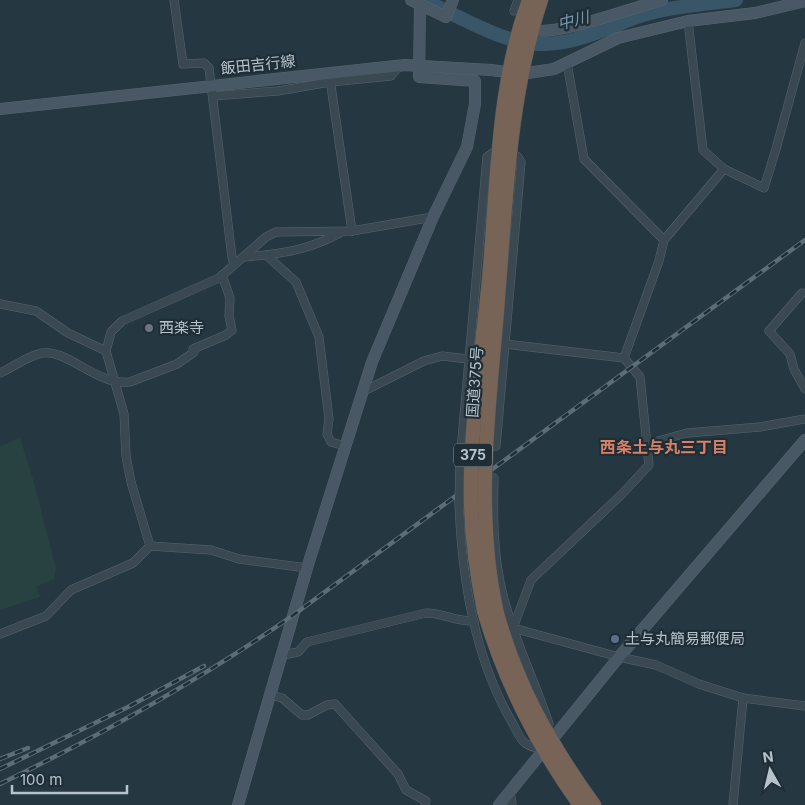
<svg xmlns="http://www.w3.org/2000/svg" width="805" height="805" font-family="Inter,'Noto Sans JP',sans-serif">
	<rect width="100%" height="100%" fill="#253741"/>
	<polygon fill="#274240" points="20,438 33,479 56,569 54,579 36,587 40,597 0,610 0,446"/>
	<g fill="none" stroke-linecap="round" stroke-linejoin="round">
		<path stroke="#395668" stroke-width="14" d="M423,0c35,15 83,46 121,44 23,-1 42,-7 63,-15l3,1c32,-22 88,-25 126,-30"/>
		<defs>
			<g id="street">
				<polyline points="174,0 183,64 204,63 209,68 232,257 234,264"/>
				<polyline points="514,11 518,0"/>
				<polyline points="688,21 703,150 724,169"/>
				<polyline points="567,63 584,159 664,240"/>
				<polyline points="330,79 352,231"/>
				<polyline points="213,96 278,91 330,82 391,76 399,66"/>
				<path d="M266,255c30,-4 47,-8 74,-22"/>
				<polyline points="244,257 266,255 296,282 319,337 329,419 327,434 331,442 345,446"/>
				<polyline points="802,293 769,331 790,354 794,369 805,389"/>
				<polyline points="0,304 36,311 68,333 106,351"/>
				<polyline points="492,349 505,344 624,358 640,377 649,465 621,495 531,580 513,628"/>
				<polyline points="624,358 659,261 664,240 724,169 764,188 776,149 805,43"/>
				<path d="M0,373c14,-6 27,-17 42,-20 26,-4 55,33 88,29l47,-18 17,-12 -1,-3 33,-14 6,-5 -3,-14 1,-18 -8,-23"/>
				<polyline points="362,392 424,361 442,356 468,359 481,353"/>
				<polyline points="463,443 496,446 521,162 517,156 510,154"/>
				<polyline points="647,444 687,433 760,427 805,419"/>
				<polyline points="460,462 487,157 494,152 500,153"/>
				<path d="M494,478c-1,39 -1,78 9,117 11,45 32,86 46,129"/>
				<path d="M459,503c3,75 15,155 54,221 3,5 7,16 12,19 5,4 13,5 18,7"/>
				<polyline points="150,546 131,482 126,456 124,414 106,351 111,332 122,321 219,278 266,237 276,232 352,231 433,217"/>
				<polyline points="513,628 619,657 656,665 699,684 743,698 733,805"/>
				<polyline points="0,634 46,616 71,590 133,563 150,546 211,550 239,559 307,568"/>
				<path d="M283,655l15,-3 9,-10 119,-29c18,0 30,9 48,8"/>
				<polyline points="271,695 282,698 302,715 308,715 327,705 335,704 398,774 406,790 426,801 425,805"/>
				<polyline points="743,698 805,706"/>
				<polyline points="510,791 512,805"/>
			</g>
			<g id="secondary">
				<polyline points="411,0 446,17 453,0"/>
				<path d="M531,29c19,10 106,-23 131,-29"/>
				<polyline points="0,109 405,65 491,70 521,74 534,72 554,69 618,38 688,21 755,13 805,1"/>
				<polyline points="238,805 307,568 372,362 433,217 467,147 475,104 475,81 419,77 420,4"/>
				<polyline points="499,805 619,657 805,440"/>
			</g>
			<g id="highway">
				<path d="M487,299c11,-99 7,-205 42,-299"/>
				<path d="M498,299c8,-100 11,-202 43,-299"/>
				<path d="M496,609c19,73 54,135 98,196"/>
				<path d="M484,611c21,72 53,134 96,194"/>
			</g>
		</defs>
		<use href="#street" stroke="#57666e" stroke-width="9"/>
		<use href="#secondary" stroke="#57666e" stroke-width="12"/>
		<use href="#highway" stroke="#44535b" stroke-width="15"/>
		<use href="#street" stroke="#3a4851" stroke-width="8"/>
		<use href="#secondary" stroke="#485864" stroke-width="11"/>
		<use href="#highway" stroke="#776457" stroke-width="14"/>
		<defs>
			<g id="rail">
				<polyline points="0,759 28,748"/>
				<polyline points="0,769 128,707 204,666"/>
				<path d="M0,784c101,-49 200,-104 292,-168l513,-376"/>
			</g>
		</defs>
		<use href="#rail" stroke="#5c6d78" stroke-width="4.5"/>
		<use href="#rail" stroke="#1e2d36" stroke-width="2.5" stroke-dasharray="8" stroke-linecap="butt"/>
		<defs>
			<polyline id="street-bridge" points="459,503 460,462"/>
			<g id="highway-bridge">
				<path d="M496,609c-22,-102 -6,-207 2,-310"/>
				<path d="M484,611c-7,-35 -12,-70 -13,-106 -2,-68 9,-138 16,-206"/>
			</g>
		</defs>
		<use href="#street-bridge" stroke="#57666e" stroke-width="9" stroke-linecap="butt"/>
		<use href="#highway-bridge" stroke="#44535b" stroke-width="15" stroke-linecap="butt"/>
		<use href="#street-bridge" stroke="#3a4851" stroke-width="8"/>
		<use href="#highway-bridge" stroke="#776457" stroke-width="14"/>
	</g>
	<circle fill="#6b7280" stroke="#1e2d36" stroke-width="2" cx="149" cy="328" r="5"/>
	<circle fill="#5c6f8a" stroke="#1e2d36" stroke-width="2" cx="615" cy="639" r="5"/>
	<g text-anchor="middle" stroke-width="4.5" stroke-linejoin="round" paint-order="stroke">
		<rect fill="#1e2d36" stroke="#88969e" stroke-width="1" x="454" y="443.5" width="38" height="23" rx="4"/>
		<g font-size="14" font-weight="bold" fill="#b6c3cb">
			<text x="473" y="460">375</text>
		</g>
		<g font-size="15" fill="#b6c3cb" stroke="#1e2d36">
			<text transform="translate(258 65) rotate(-6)" y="5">飯田吉行線</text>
			<text transform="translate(475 382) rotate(-86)" y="5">国道375号</text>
		</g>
		<g font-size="15" fill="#b6c3cb" stroke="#1e2d36" text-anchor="start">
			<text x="159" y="333">西楽寺</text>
			<text x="625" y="644">土与丸簡易郵便局</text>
		</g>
		<g font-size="16" font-style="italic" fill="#7699ae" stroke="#1e2d36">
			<text transform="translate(573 20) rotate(-14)" y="6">中川</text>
		</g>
		<g font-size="16" font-weight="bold" fill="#d78066" stroke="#1e2d36">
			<text x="664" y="453">西条土与丸三丁目</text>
		</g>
	</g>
	<g transform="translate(770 770) rotate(352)" stroke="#1e2d36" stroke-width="4" paint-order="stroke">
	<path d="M0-4L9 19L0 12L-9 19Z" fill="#b6c3cb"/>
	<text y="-8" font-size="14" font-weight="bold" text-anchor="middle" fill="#b6c3cb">N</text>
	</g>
	<path d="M12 785v8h115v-8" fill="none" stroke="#b6c3cb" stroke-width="2.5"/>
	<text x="20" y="785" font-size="15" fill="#b6c3cb" stroke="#1e2d36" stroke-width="4" paint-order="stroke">100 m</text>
</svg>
